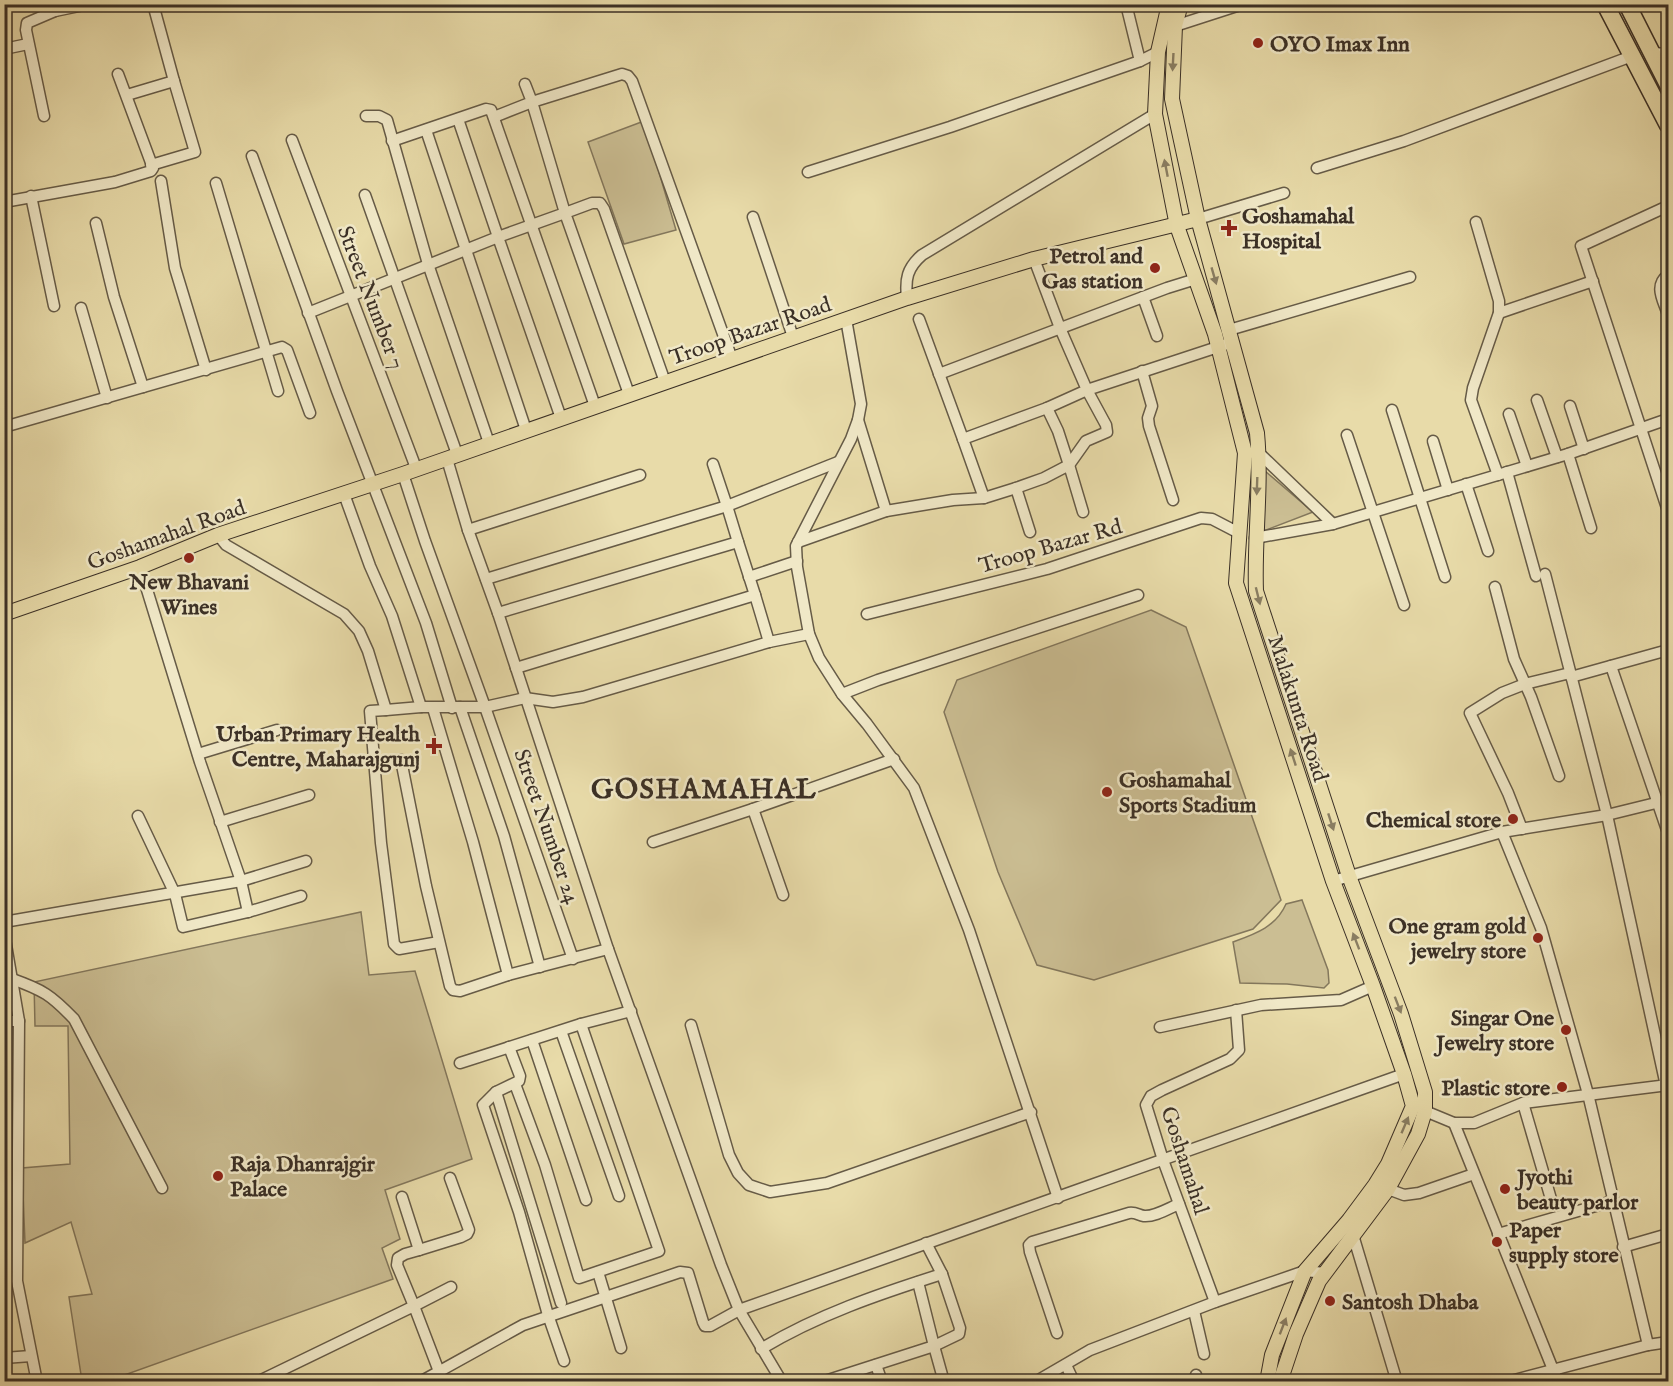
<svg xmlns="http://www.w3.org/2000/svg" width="1673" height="1386" font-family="'IM FELL English',serif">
	<rect width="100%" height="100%" fill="#e8dba9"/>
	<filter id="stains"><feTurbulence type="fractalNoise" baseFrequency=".00333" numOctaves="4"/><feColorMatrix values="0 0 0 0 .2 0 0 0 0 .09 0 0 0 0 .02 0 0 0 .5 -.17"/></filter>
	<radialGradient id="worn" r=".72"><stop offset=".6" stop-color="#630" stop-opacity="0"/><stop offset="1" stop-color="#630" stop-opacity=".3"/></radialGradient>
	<g fill="#cbbe93" stroke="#83775c" stroke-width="1.5">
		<polygon points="644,121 676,230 624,244 588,142"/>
		<polygon points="1265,471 1313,512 1261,532"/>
		<polygon points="1151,610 1186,627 1281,900 1253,929 1094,980 1037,965 998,872 944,712 957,680"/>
		<path d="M1302,900l26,70 1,13 -5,5 -37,-4 -47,-1 -7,-41c22,-8 43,-15 53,-38z"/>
		<polygon points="361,912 369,975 415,971 472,1159 385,1190 400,1239 382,1248 393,1279 105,1382 82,1381 69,1297 92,1294 71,1222 25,1243 22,1168 70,1164 68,1026 35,1026 34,982"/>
	</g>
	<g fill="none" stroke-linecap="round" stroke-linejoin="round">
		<defs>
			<g id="minor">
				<polyline points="1126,4 1140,61"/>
				<polyline points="55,11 84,5"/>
				<polyline points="1175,26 1243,4"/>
				<polyline points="4,49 28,44"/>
				<polyline points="1652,53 1668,54"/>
				<polyline points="127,95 174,81 153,4"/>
				<polyline points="44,116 26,30 27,23 55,11 54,4"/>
				<polyline points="366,116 379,116 387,120 428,264 489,443"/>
				<polyline points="494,117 532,102 525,84"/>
				<polyline points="426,130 526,430"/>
				<polyline points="292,140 416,468"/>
				<polyline points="392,141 486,109 491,110 595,406"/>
				<polyline points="252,156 337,391 426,623 452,708"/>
				<polyline points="151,165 195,152 174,81"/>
				<polyline points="1317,168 1404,141 1632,56"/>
				<polyline points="808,172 950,127 1140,61 1158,52"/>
				<polyline points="161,181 175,268 206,370"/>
				<polyline points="216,183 278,391"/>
				<polyline points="365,195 457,454"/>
				<polyline points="31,196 54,306"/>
				<polyline points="4,202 115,182 151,171 153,168 118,74"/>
				<polyline points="753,217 793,337"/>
				<polyline points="1198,219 1284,193"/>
				<polyline points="1476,222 1499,301 1499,313 1473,388 1471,400 1498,475"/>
				<polyline points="96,223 114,297 143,387"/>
				<polyline points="1034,259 1060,328 1087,390 1047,408"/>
				<path d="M1668,275c-15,11 -4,26 0,40"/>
				<polyline points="1143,297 1157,336"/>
				<path d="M907,298c-2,-19 0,-30 15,-43l233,-141"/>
				<polyline points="81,308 107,398"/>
				<polyline points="308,313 498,237 458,119"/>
				<polyline points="1499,313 1593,281"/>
				<polyline points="846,319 861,404 858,420 851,439 796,546 797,567 809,634 819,658 842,694 867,724 914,788 969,930 1058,1198"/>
				<polyline points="919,319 963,439"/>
				<polyline points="1229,330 1410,277"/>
				<polyline points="1142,371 1152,406 1148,418 1149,426 1173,500"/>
				<polyline points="939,374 1167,288 1196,279"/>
				<polyline points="629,394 565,213 592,203 600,203 604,209 665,382"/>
				<polyline points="1537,400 1557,457"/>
				<polyline points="1570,406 1584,449"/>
				<polyline points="1392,410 1445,577"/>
				<polyline points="1509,414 1527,466"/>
				<polyline points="561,418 498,237 565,213 532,102 622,74 628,76 632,81 732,359"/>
				<polyline points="4,427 282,347 287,350 310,413"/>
				<polyline points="1347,435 1404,605"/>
				<polyline points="1433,441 1448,490"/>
				<polyline points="1253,453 1259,453 1333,524"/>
				<polyline points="1568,454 1591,528"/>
				<polyline points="447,459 468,530 498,613 608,949 721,1265 739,1310 782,1382"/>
				<polyline points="713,464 727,506 838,462"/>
				<polyline points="1069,465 1086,441 1107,432 1106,425 1087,390 1233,342"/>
				<polyline points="1507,472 1536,576"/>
				<polyline points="403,474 425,541 485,707 573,959"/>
				<polyline points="1466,484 1488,551"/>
				<polyline points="1016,488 1044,478 1069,465 1083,512"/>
				<polyline points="344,494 370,566 392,616 421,707"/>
				<polyline points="984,498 963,439 1047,408 1058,431 1069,465"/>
				<polyline points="1667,508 1581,246 1668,206"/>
				<polyline points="886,511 953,500 984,498 1016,488 1030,532"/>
				<polyline points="468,530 640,475"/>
				<polyline points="218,535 226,545 344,614 359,631 368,651 386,710 421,707 485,707 525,698 553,702 583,697 769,642 809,634"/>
				<polyline points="1255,538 1333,524 1568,454 1668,419"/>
				<polyline points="798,542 886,511 858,420"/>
				<polyline points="140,567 200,762 241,881 248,912"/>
				<polyline points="1545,574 1607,815 1668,1095"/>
				<polyline points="749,577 797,561"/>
				<polyline points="486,579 727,506 738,542"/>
				<polyline points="1495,587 1514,659 1531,697 1559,776"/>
				<polyline points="498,613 738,542 755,595"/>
				<polyline points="867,614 1047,569 1201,518 1212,519 1239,533"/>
				<polyline points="1611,666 1668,833"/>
				<polyline points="516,668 755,595 769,642"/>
				<polyline points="1571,677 1668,650"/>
				<polyline points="842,694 878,680 1138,595"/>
				<polyline points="460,707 504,836 540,967"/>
				<polyline points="433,708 473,842 508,975"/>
				<polyline points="386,710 370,711 381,843 394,944 399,949 439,942"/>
				<polyline points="198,754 277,730"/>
				<polyline points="401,760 426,886 450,986 453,990 460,991 508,975 608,949"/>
				<polyline points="753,809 783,895"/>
				<polyline points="138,816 175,894 183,927 248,912 301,896"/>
				<polyline points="220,822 309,795"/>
				<polyline points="1522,829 1508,793 1470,713 1502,693 1525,684 1570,673"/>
				<polyline points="1502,832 1541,928 1588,1094 1648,1345"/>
				<polyline points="653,842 753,809 894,759"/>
				<polyline points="1333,881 1502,832 1607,815 1668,800"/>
				<polyline points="4,922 241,881 306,861"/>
				<polyline points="4,933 19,1021 17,1281 37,1382"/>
				<path d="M12,979c31,11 39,16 62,40l88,169"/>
				<polyline points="4,1021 19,1021"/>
				<polyline points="691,1025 729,1155 738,1173 749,1185 770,1192 827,1183 1031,1112"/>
				<polyline points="1160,1027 1261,1005 1341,1000 1373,986"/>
				<polyline points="561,1031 619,1196"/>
				<polyline points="532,1040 586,1200"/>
				<polyline points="509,1047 520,1076 519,1081 496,1092 483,1105 519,1212 548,1315 564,1361"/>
				<polyline points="460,1063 581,1024 631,1011"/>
				<polyline points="515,1084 545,1165 579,1278 659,1251 581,1024"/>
				<polyline points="496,1092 561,1303"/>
				<polyline points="1523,1103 1551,1199"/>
				<polyline points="1425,1111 1454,1123 1474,1123 1523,1103 1668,1085"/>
				<polyline points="1454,1123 1558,1382"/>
				<polyline points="1388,1189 1404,1195 1419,1193 1474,1174"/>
				<polyline points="402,1197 419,1250 405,1254 398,1258 397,1265 414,1306 451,1287"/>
				<polyline points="1498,1234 1613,1201"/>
				<polyline points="1353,1235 1397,1382"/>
				<polyline points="926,1243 942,1274 960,1328 959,1334 934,1346 944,1382"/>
				<polyline points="1623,1247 1668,1234"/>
				<polyline points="419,1250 461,1237 467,1234 469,1230 450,1178"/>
				<polyline points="598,1272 621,1348"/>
				<polyline points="1215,1302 1163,1160 1146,1105 1151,1096 1162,1090 1230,1059 1239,1050 1236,1010"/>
				<polyline points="1194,1311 1204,1354"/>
				<path d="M1057,1333l-27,-81 -1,-7 3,-3 97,-29c7,-1 9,2 15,3 11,1 25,-8 35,-12"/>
				<path d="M761,1349c56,-34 118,-55 181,-75"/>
				<polyline points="4,1358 31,1356"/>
				<polyline points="876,1365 882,1382"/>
				<polyline points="1066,1365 1074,1382"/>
				<polyline points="257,1382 414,1306 443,1382"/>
				<polyline points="420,1382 523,1325 680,1272 688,1273 703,1322 705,1326 710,1326 739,1310 1404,1074"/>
				<polyline points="822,1382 934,1346 918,1282"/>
				<polyline points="1035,1382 1090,1350 1215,1302 1305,1271 1325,1273"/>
				<polyline points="1195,1382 1196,1375"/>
				<polyline points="1507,1382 1648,1345 1668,1342"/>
			</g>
			<g id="major">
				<polyline points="1169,4 1158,52 1155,114 1177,226 1215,334 1245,453 1236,583 1333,881 1373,986 1404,1074 1413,1106 1388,1164 1375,1185 1349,1220 1305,1271 1272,1355 1267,1382"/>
				<path d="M1181,4l-6,22 -3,73 26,120 59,214c5,53 -3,106 -1,158l93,285 52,138 24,78v19l-7,23 -30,55 -69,92 -23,53 -16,48"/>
				<polyline points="4,614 140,567 218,535 403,474 907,298 1034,259 1198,219"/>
			</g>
			<g id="highway">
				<polyline points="1605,4 1668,125"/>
				<polyline points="1627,4 1668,85"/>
			</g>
		</defs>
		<use href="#minor" stroke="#665b47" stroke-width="13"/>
		<use href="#major" stroke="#3b3026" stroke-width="16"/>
		<use href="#highway" stroke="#3b3026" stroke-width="19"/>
		<use href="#minor" stroke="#f0e8c7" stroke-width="10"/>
		<use href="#major" stroke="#e8dba9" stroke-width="14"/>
		<use href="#highway" stroke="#e8dba9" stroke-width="16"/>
	</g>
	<defs><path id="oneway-solid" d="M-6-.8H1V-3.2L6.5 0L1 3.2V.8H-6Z" transform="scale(1.5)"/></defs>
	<g fill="#897d61">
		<use href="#oneway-solid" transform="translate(1173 62) rotate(93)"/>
		<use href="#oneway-solid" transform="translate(1166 168) rotate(-101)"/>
		<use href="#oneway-solid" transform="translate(1214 276) rotate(74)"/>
		<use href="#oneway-solid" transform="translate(1257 486) rotate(92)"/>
		<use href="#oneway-solid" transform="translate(1258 596) rotate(76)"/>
		<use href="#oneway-solid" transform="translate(1293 757) rotate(-108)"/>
		<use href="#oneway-solid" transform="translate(1331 822) rotate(72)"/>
		<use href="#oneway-solid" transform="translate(1356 941) rotate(-111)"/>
		<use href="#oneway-solid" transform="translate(1398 1005) rotate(69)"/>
		<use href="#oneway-solid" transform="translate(1405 1125) rotate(-67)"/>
		<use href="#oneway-solid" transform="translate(1283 1326) rotate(-69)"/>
	</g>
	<g fill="#8f2418" stroke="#f0e8c7" stroke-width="2">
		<circle cx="1258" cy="43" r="6"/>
		<path d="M1226 219h6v6h6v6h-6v6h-6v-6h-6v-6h6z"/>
		<circle cx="1155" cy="268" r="6"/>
		<circle cx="189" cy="558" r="6"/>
		<path d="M431 737h6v6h6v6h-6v6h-6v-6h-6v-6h6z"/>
		<circle cx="1107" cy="792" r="6"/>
		<circle cx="1513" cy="819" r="6"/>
		<circle cx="1538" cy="938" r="6"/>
		<circle cx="1566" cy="1030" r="6"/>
		<circle cx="1562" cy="1087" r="6"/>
		<circle cx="218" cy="1176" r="6"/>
		<circle cx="1505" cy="1189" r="6"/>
		<circle cx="1497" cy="1242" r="6"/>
		<circle cx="1330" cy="1301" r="6"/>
	</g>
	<g text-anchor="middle" stroke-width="5" stroke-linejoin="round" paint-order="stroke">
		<g font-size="22" font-weight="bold" fill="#3b3026" stroke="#f0e8c7" text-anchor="start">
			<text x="1270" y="51">OYO Imax Inn</text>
			<text x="1242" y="223">Goshamahal<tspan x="1242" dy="25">Hospital</tspan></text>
			<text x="1143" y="263" text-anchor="end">Petrol and<tspan x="1143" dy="25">Gas station</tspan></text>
			<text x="189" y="589" text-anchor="middle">New Bhavani<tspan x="189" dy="25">Wines</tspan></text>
			<text x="420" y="741" text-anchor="end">Urban Primary Health<tspan x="420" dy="25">Centre, Maharajgunj</tspan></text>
			<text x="1119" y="787">Goshamahal<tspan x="1119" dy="25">Sports Stadium</tspan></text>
			<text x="1501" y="827" text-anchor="end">Chemical store</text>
			<text x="1526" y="933" text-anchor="end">One gram gold<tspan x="1526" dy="25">jewelry store</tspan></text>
			<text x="1554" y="1025" text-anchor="end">Singar One<tspan x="1554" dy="25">Jewelry store</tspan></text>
			<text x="1550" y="1095" text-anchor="end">Plastic store</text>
			<text x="230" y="1171">Raja Dhanrajgir<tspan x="230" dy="25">Palace</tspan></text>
			<text x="1517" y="1184">Jyothi<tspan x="1517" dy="25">beauty parlor</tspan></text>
			<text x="1509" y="1237">Paper<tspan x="1509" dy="25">supply store</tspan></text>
			<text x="1342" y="1309">Santosh Dhaba</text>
		</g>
		<g font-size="22" fill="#3b3026" stroke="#f0e8c7">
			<text transform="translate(372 297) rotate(69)" y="8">Street Number 7</text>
			<text transform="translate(750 330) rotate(-19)" y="8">Troop Bazar Road</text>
			<text transform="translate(166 534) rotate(-20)" y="8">Goshamahal Road</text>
			<text transform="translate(1050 545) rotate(-16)" y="8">Troop Bazar Rd</text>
			<text transform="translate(1299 708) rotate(72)" y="8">Malakunta Road</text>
			<text transform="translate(548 826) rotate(71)" y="8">Street Number 24</text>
			<text transform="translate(1186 1160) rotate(72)" y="8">Goshamahal</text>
		</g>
		<g font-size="28" font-weight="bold" letter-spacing="1.5" fill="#3b3026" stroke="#f0e8c7">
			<text x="704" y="798">GOSHAMAHAL</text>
		</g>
	</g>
	<rect width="1673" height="1386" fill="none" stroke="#e8dba9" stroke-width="24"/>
	<rect x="6" y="6" width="1661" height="1374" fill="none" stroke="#3b3026" stroke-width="3"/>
	<rect x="12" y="12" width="1649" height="1362" fill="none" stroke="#3b3026" stroke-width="1.5"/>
	<rect width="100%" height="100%" filter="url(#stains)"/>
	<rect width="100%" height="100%" fill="url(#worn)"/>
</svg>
